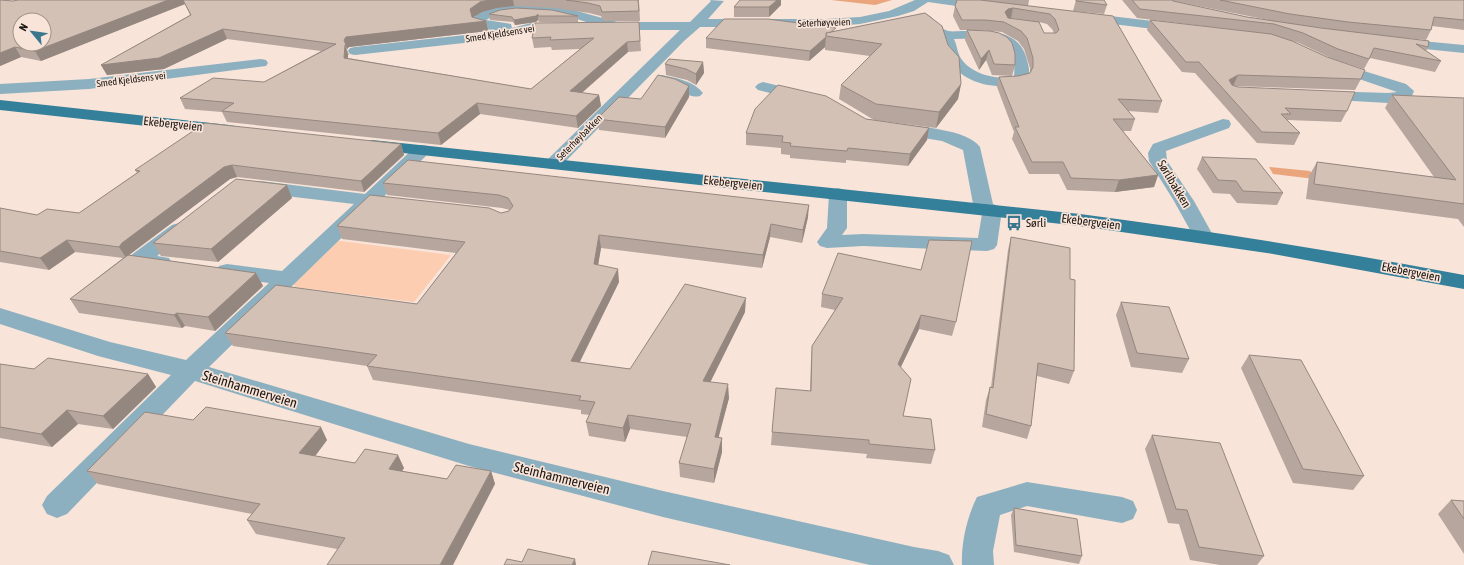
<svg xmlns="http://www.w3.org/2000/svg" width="1464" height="565" font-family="'Asap Condensed',sans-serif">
	<rect width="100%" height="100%" fill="#f8e4d9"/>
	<polygon fill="#fdcdb2" points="333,240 451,255 414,302 295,287 293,283"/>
	<g fill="#eaa57d">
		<polygon points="831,0 892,0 875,5"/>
		<polygon points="1269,167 1310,171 1315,179 1273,174"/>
	</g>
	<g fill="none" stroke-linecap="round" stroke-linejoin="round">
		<g fill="#8cb0bf" fill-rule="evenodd">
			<path d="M710,0l14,1 -16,18h117l35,-2 29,-6 26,-11h50l24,3 2,3 -2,3 -4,1 -57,-8 -14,9 -16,5 -38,8 -35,3h-125l-16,14 -125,127 -6,1 -6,-1 -3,-4 3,-4 133,-130h-69l-37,-12 -33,-6 -42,1 -13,7 25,4 1,4 19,-5h33l5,1 2,3 -2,3 -5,1h-33l-31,8 -145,16 -5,-1 -2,-3 2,-3 5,-1 147,-16c-11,-2 -26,0 -29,-12l5,-6 12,-6 14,-2 24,-1 38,4 51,14h73l21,-21z"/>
			<path d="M924,13c9,2 14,15 24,18 4,1 11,0 16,0 26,0 55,-2 63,29 2,7 4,16 -1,23 -28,8 -63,2 -79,-25 -3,-5 -2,-12 -5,-18 -5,-8 -18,-12 -24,-23l1,-3zM954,39c32,-1 64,-5 60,38 -18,3 -44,-3 -54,-20 -3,-6 -3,-12 -6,-18z"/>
			<polygon points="1085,13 1178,24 1183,25 1185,28 1183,31 1178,32 1080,20 1079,17 1080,14"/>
			<polygon points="1400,39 1464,45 1464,53 1395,46 1393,43 1395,40"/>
			<polygon points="261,59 266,60 268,63 266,66 89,89 0,94 0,84 89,79"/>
			<polygon points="1335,62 1406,84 1414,91 1411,98 1388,103 1319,99 1317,96 1319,93 1325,91 1388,93 1397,92 1330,69 1328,66 1330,63"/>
			<path d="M662,75c14,3 32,6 41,18l-3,3c-11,3 -17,-6 -27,-9 -5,-2 -11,-2 -16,-4l-3,-3 3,-3z"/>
			<polygon points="763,82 808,93 810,96 808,99 802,101 758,90 755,87 758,84"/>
			<polygon points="1223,119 1229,120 1231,124 1229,128 1166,151 1167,161 1194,201 1214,237 1211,241 1204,243 1197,241 1194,237 1174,201 1149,161 1148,153 1153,144"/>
			<path d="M899,124c20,3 68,5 81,23l13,57 6,2 3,4 -5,35 -3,4 -7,2 -124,-5 -36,2 -7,-2 -3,-4 10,-14 2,-34 2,-4 7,-2 7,2 2,4v34l-5,7 21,-1 115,4 4,-24 -5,-1 -3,-4 -11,-59 -21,-9 -49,-8 -2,-4 2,-4z"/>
			<polygon points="422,145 428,146 431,150 428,154 376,204 369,206 371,208 368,212 209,367 469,444 663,491 914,547 938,551 949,555 954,565 870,565 663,517 469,466 195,381 67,514 57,518 47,514 42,505 47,496 171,375 98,356 0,324 0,308 110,342 186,360 269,283 219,276 216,271 219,266 227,264 282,271 354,204 260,193 253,191 251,187 253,183 260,181 365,194 416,146"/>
			<polygon points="179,223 186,225 189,229 186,233 157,256 169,258 172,263 169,268 161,270 130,266 127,261 130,256 172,225"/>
			<path d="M1027,482l95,15 11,4 4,9 -4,9 -11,4 -95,-17 -27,9 -7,36 1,14h-32c-1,-22 5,-48 15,-68z"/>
		</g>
		<g fill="#347f99" fill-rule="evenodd">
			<polygon points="0,100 229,125 235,126 237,130 235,134 229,135 0,110"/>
			<path d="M372,140l708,74c129,17 257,37 384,61v14l-191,-35 -193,-28 -714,-77 -3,-4 3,-4z"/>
		</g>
	</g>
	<g fill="#b6a69d" fill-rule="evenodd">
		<polygon points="18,0 639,0 640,21 603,21 601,16 589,13 553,8 514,6 497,8 482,12 474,17 486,21 488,31 349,47 347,49 349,55 348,55 348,58 531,89 580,49 552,50 551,47 534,48 532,38 639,22 641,51 628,52 582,93 599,95 601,106 578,128 480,114 441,145 227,122 222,112 185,109 180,98 264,82 321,51 227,39 164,69 107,75 101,65 190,15 185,4 41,61 21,57 0,66 13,1"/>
		<path d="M957,0h72l-1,6 85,10 49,85 -4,12 -30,-2 7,8 -4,12h-8l35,44 -4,12 -39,5 -48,-2 -8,-16h-30l-17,-35 2,-7 -17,-45 2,-10 19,-1 12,-3v-5l-6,-19 -6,-8 -16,-9 -11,-1 24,34 -3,11 -20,-1 -6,-15 -7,10 -14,-30 2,-10 22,1 -6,-1h-23l-7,-14 2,-10zM1009,18h2l28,4zM1039,22l8,2 5,5 2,4h-10z"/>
		<polygon points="1076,0 1107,5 1104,14 1073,11"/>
		<path d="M1122,0h342v30l-32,-4 -1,4 -5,10 -32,-3 34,10 -2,4 15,10 -6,11 -65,-14 -6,11 -31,-10 -34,-16 -30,-9 -132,-16zM1173,1h1l99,20 -26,-4z"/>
		<polygon points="781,5 769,17 734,17 734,7"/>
		<polygon points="925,13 961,84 958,99 936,128 874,120 839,99 841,85 870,56 825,50 825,47 809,61 706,48 706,38 835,31"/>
		<polygon points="489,14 578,16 578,22 539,22 538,20 536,22 515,25 513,22 490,20"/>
		<polygon points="1150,20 1361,79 1355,90 1233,86 1238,87 1347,111 1341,122 1288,120 1287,120 1300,133 1294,145 1257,143 1195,73 1182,72 1147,30"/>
		<polygon points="703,62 704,73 696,85 687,80 666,75 665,64"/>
		<polygon points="1392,95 1464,98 1464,227 1458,219 1306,199 1309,176 1317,162 1434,177 1385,108"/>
		<polygon points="689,97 665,138 599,130 597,119 641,99"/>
		<polygon points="866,119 929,128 927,140 908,166 846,160 846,163 790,158 790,155 781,154 781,148 746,145 746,133"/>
		<polygon points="401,144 404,155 364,192 237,177 230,179 129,255 256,273 263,286 215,331 185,326 182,328 79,313 70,299 123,258 75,252 49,270 0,262 0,208 37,215 79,213 137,173 135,170"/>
		<polygon points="1202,157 1283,193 1277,205 1237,203 1230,194 1213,193 1197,169"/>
		<polygon points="383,183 808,217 802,243 770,237 762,268 601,248 598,265 619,282 580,362 630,369 745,312 710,382 729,398 718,437 722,438 722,452 714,483 680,477 679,463 687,437 630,429 625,442 589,436 586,422 590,415 581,414 581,410 373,380 367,366 233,346 225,333 417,304 456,253 342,239 337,226 501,213 509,211 510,210 502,208 387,195"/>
		<polygon points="292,198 218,262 161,256 153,243"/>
		<polygon points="1011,237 1070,279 1074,371 1069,384 1037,376 1031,426 1027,439 982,427 986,400 990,387 991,387 1008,250"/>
		<polygon points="822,294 956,322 952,336 919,329 901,367 903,416 935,450 931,464 866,458 867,454 771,445 772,432 810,391 811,360 812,346 835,310 821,307"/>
		<polygon points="1121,302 1189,359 1182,373 1131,367 1116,315"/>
		<polygon points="1249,355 1364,476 1353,490 1293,483 1241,368"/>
		<polygon points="0,364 34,369 148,374 156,387 113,429 78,424 52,447 0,438"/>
		<polygon points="193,420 327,440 315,456 355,463 404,468 402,471 447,479 491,471 495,484 337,549 256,534 247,520 252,514 98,484 87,471"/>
		<polygon points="1152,435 1264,556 1257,565 1220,565 1190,560 1179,524 1168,523 1145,449"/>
		<polygon points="1451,500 1464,501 1464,554 1438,514"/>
		<polygon points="1014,508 1082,556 1079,564 1014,552 1011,515"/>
	</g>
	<g fill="#94877f">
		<polygon points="168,0 183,0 185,4 41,61 35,51"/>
		<polygon points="489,0 513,0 514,6 497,8 482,12 472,18 470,9 480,2"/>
		<polygon points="777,0 781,0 781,5 769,17 769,7"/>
		<polygon points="1013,8 1011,18 1006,19 1005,12 1008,9"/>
		<polygon points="538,14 538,20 536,22 515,25 514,20"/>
		<polygon points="486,21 488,31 349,47 347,49 344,40 346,37"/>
		<polygon points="223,29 227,39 164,69 107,75 101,65"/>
		<polygon points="826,37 825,47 809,61 810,51"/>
		<polygon points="627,42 628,52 571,102 570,91"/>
		<polygon points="345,45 348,55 347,68 344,58"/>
		<polygon points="15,47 21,57 0,66 0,53"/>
		<polygon points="989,50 986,60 979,70 981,59"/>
		<polygon points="703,62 704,73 696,85 696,74"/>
		<polygon points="1238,75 1233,86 1224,91 1229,80"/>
		<polygon points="961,84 958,99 936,128 939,112"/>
		<polygon points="689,86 689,97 665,138 665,127"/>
		<polygon points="599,95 601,106 578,128 576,116"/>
		<polygon points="477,103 480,114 441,145 438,133"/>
		<polygon points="929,128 927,140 908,166 910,154"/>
		<polygon points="401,144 404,155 364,192 361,181"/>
		<polygon points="232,165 237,177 230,179 129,255 127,259 119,247 122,243 224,167"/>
		<polygon points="1158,175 1154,187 1115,192 1119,180"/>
		<polygon points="287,185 292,198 218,262 211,249"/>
		<polygon points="809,205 808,217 802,243 803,230"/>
		<polygon points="771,224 770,237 762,268 763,255"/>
		<polygon points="599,235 601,248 596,277 594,264"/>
		<polygon points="67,240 75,252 49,270 40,258"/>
		<polygon points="618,269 619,282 573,375 571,361"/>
		<polygon points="256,273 263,286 215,331 208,317"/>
		<polygon points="746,298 745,312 704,395 703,381"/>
		<polygon points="177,313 185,326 182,328 174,315"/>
		<polygon points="921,315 919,329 896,377 898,364"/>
		<polygon points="148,374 156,387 113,429 103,416"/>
		<polygon points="728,384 729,398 715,451 715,437"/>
		<polygon points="67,410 78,424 52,447 41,434"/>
		<polygon points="628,415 630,429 625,442 623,428"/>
		<polygon points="321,427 327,440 307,467 299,453"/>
		<polygon points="722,438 722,452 714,483 714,469"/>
		<polygon points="398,455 404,468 395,483 389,469"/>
		<polygon points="491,471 495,484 453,565 440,565"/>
		<polygon points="575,559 576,565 572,565"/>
	</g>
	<g fill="#d4c1b6" stroke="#94877f" fill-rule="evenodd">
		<path d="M0,0l13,1 5,-1h150l-133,51 -20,-4 -15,6zM20,20h24v24h-24z"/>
		<polygon points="183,0 489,0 480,2 470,9 472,17 486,21 346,37 344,40 346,45 345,45 344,58 531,89 594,38 550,40 551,37 532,38 535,23 639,22 640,41 627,42 570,91 599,95 576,116 477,103 438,133 222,111 234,103 180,98 213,78 264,82 336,44 223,29 159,58 101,65 191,15"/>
		<polygon points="566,0 638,0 639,11 602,12 600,6 588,3"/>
		<polygon points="740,0 777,0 769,7 734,7"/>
		<path d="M957,0h23l133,16 49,85 -44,-2 17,20h-22l45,56 -39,5 -48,-2 -8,-16h-31l-17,-35h4l-20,-50 19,-1 12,-3 3,-6v-9l-6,-20 -6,-7 -17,-9 -19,-2h-23l-7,-14zM1013,8l37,6 5,5 4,11 -3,3h-12l-5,-11 -31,-4 -3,-6 3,-3z"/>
		<polygon points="1076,0 1104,0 1107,5 1076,1"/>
		<polygon points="1132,0 1172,0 1173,1 1247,17 1321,28 1429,41 1428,47 1416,44 1441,61 1374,48 1369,59 1338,49 1303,33 1274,24 1140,9"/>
		<polygon points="1220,0 1464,0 1464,20 1434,17 1431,30 1348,22 1290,14"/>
		<polygon points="516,8 552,10 578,16 538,16 538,14 536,16 514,20 512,17 489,14 500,10"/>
		<polygon points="925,13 942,26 948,45 959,57 961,84 939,112 876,104 841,85 882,44 826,36 826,33"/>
		<polygon points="724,19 768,19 836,28 831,32 826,33 826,37 810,51 706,38"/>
		<polygon points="1150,20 1271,34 1292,41 1327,57 1365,70 1361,79 1238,75 1229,80 1232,85 1238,87 1355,92 1347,111 1285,108 1291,114 1287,114 1288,114 1281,114 1300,133 1262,132 1199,62 1186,62"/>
		<polygon points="967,30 990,31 999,33 1007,37 1012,43 1015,53 1015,65 994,64 989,50 981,59"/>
		<polygon points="669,59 703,62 696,74 686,69 665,64"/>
		<polygon points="658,75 675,79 689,86 665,127 597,119 619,97 641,99"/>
		<polygon points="778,85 826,96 866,119 929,128 910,154 848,148 847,151 790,146 791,143 782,142 783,136 746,133 755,109"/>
		<polygon points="1392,95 1464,98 1464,204 1314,184 1317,162 1456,180"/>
		<polygon points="205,123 401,144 361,181 232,165 224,167 122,243 119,247 67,240 40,258 0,251 0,208 37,215 47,209 79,213 140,171 135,170"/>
		<polygon points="1202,157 1256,159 1283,193 1243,191 1236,181 1218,180"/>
		<polygon points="408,160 809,205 803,230 771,224 763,255 599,235 594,264 618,269 571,361 630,369 685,284 746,298 703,381 728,384 715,437 722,438 714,469 679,463 691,424 628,415 623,428 586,422 595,402 579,400 581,396 367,366 377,355 225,333 276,285 417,304 465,242 337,226 370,195 489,208 501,213 509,211 513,206 508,198 499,195 383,183"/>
		<polygon points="236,179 287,185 211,249 153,243"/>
		<polygon points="1011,237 1070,248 1070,279 1075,280 1074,371 1038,363 1031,426 986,414 990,387 993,388"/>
		<polygon points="929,240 972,241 956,322 921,315 898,364 911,379 903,416 931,419 935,450 869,444 869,440 772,432 776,388 811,391 812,346 843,298 822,294 838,253 921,270"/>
		<polygon points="128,255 256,273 208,317 177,313 174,315 70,299"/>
		<polygon points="1121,302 1169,307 1189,359 1137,353"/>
		<polygon points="1249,355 1301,360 1364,476 1303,469"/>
		<polygon points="48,358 148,374 103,416 67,410 41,434 0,427 0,364 34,369"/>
		<polygon points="206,407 321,427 299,453 355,463 365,449 398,455 389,469 447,479 456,465 491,471 440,565 327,565 345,538 247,520 260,504 87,471 145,412 193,420"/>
		<polygon points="1152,435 1220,443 1264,556 1199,547 1187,510 1176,509"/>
		<polygon points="1451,500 1464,501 1464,519"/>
		<polygon points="1014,508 1077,519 1082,556 1016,545"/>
		<polygon points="528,549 575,559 572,565 504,565 507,559 522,562"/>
		<polygon points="652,551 730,565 648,565"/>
	</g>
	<defs>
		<symbol id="bus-bare" viewBox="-9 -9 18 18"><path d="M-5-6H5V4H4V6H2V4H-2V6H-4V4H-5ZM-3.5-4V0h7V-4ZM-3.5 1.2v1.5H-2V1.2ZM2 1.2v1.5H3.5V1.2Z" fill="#3a778e" stroke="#f8e4d9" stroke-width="2.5" paint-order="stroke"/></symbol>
	</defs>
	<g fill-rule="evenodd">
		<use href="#bus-bare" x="1003" y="212" width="22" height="22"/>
	</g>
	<g text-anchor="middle" stroke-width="3.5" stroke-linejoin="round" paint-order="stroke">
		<g font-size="10" fill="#1d1612" stroke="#f8e4d9">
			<text transform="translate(824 22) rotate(-2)" y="4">Seterhøyveien</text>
			<text transform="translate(500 33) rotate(-9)" y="4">Smed Kjeldsens vei</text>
			<text transform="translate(131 79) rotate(-7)" y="4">Smed Kjeldsens vei</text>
			<text transform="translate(579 137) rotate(-45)" y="4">Seterhøybakken</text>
		</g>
		<g font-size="12" fill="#1d1612" stroke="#f8e4d9">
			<text transform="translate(173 124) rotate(6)" y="4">Ekebergveien</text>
			<text transform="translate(733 183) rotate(6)" y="4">Ekebergveien</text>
			<text transform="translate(1174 184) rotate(59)" y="4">Sørlibakken</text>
			<text transform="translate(1091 222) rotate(7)" y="4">Ekebergveien</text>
			<text transform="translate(1411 272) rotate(11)" y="4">Ekebergveien</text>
		</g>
		<g font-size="12" fill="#1d1612" stroke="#f8e4d9" text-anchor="start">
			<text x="1026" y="227">Sørli</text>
		</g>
		<g font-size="14" fill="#1d1612" stroke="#f8e4d9">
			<text transform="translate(250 389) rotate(17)" y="5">Steinhammerveien</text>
			<text transform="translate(562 478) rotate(14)" y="5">Steinhammerveien</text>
		</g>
	</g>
	<g transform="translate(32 32) rotate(299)"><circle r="19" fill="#f8e4d9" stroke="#a09289"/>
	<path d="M0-3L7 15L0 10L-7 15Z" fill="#3a778e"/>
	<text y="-6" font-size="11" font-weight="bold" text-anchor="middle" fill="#1d1612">N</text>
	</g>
</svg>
